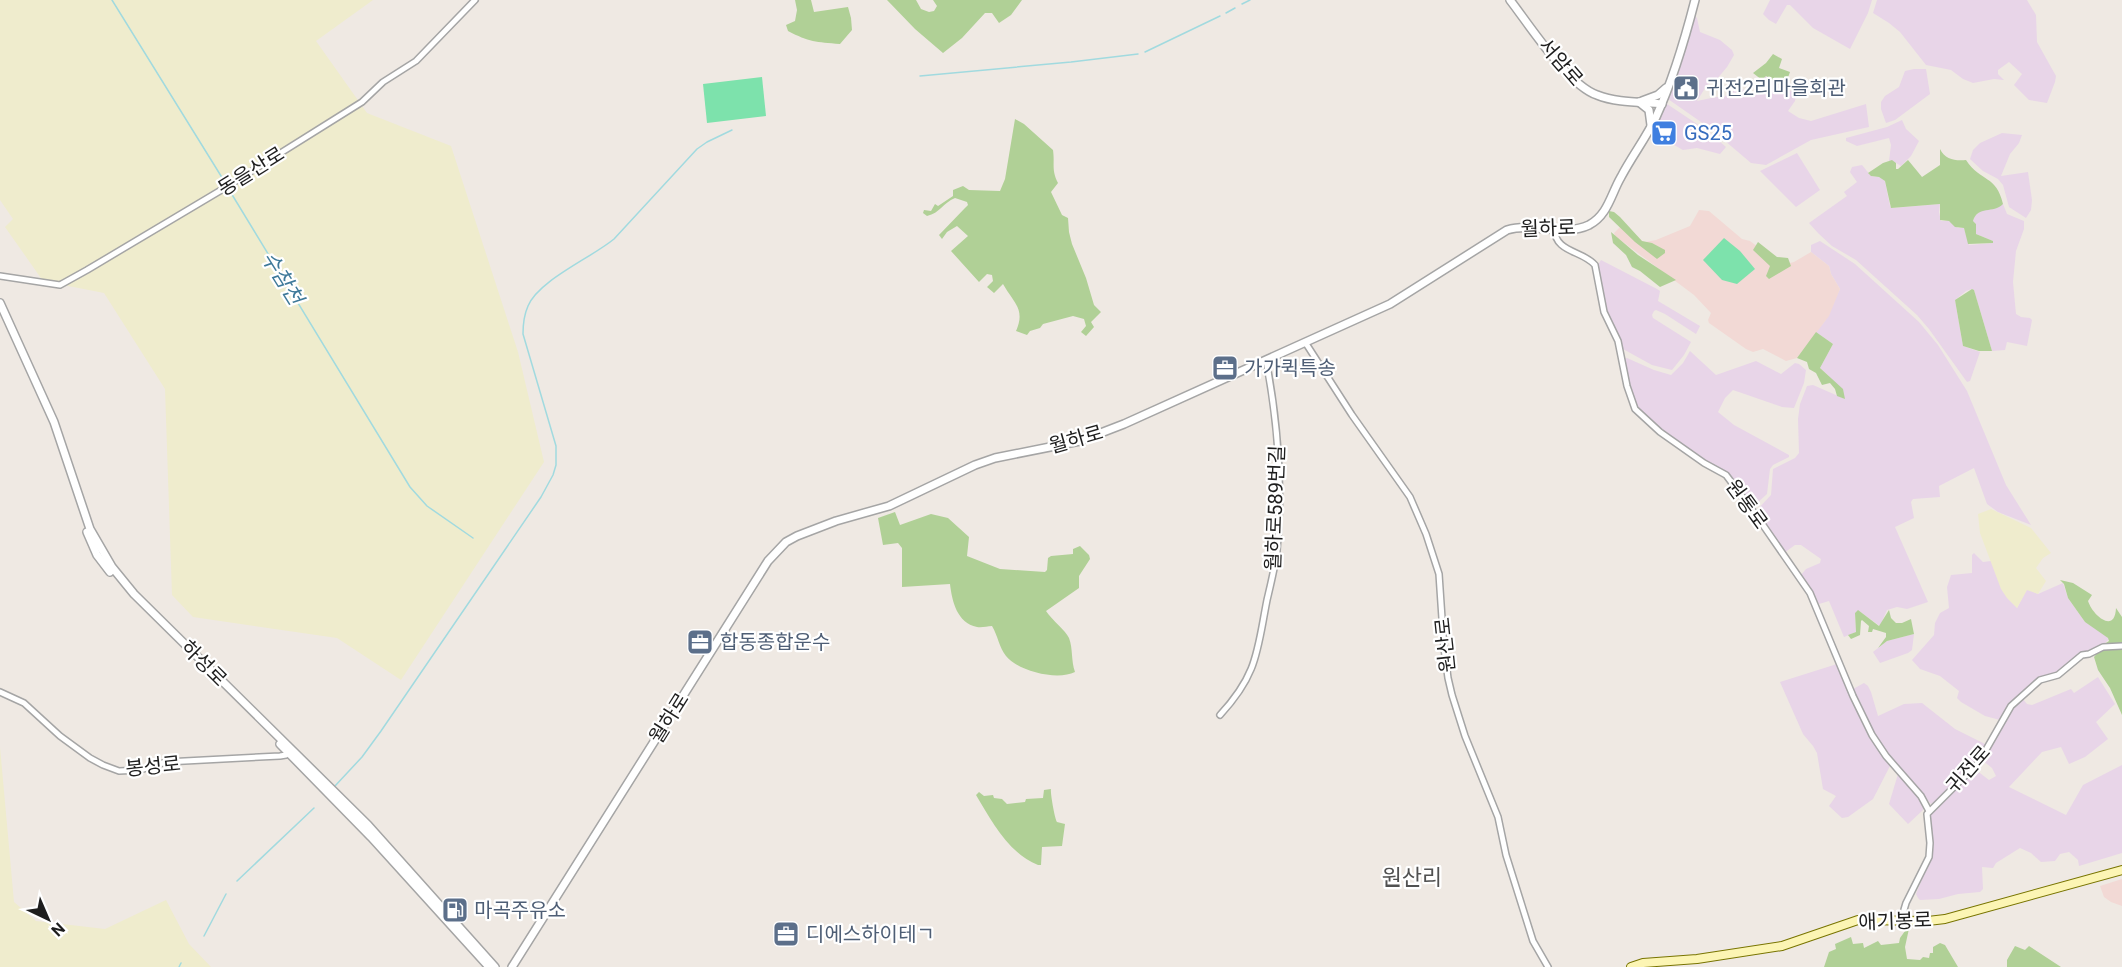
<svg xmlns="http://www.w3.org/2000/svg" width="2122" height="967" font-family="Roboto,'Noto Sans KR',sans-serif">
	<rect width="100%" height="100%" fill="#efe9e3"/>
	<g fill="#e8d5e8">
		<polygon points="1770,0 1872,0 1868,13 1850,49 1813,28 1790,5 1787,5 1776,24 1769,20 1763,14"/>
		<polygon points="1877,0 2027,0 2036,15 2037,42 2056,76 2055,82 2047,103 2029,100 2014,85 2022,74 2009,62 1998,70 1998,74 2004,80 1994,79 1973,83 1963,79 1951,70 1926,65 1900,32 1889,23 1873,13"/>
		<polygon points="1694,15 1697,18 1700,32 1720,40 1732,50 1734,55 1727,67 1717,79 1707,85 1697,101 1716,97 1724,97 1739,87 1754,97 1765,76 1796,94 1795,101 1788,111 1799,118 1811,121 1866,104 1869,127 1811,140 1766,165 1751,163 1711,129 1668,99"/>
		<polygon points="1914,69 1926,69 1930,94 1895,120 1886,123 1881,109 1881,102 1885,96 1899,87 1905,71"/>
		<polygon points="1667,104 1706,130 1726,147 1720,154 1697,148 1683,150 1660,137 1654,136 1651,132"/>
		<polygon points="1902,120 1906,129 1919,141 1911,156 1901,166 1893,161 1889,161 1891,145 1889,138 1857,146 1846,141 1846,138 1887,127"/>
		<polygon points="2002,133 2022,135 2019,143 2010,154 2001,176 2028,172 2032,200 2031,210 2026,218 2009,207 2003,185 1998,179 1983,171 1970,159 1973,150 1980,143"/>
		<polygon points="1797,153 1820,190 1796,207 1760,171"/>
		<polygon points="1862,165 1871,176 1879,177 1885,181 1890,206 1892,208 1940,204 1939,212 1941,221 1949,221 1958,228 1964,228 1969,245 1993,243 1993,241 1976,234 1976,224 1973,221 1975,216 1980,211 2003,204 2007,214 2024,221 2024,229 2016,251 2013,282 2016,314 2021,317 2030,318 2032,320 2027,346 2007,342 2005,350 1992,351 1974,290 1972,289 1966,291 1955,300 1963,346 1980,352 1970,381 1967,382 1929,329 1917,315 1856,260 1832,246 1818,233 1809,223 1847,196 1844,192 1857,182 1850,172 1852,167"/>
		<polygon points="1820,241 1855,264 1919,322 1938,345 1967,391 2006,485 2031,525 1998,512 1987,504 1974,468 1939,486 1940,497 1913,499 1911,502 1914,518 1895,527 1928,602 1907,609 1897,607 1887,610 1880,626 1859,611 1855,613 1856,632 1844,637 1829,601 1819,604 1801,575 1806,569 1820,563 1821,559 1801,545 1795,545 1784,553 1756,511 1771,495 1773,469 1795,458 1799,453 1798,419 1800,404 1807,386 1813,385 1845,399 1828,375 1820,368 1833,344 1816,332 1825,321 1840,289 1831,274 1829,266 1811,252 1811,245"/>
		<polygon points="1601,260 1657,289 1660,291 1658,301 1700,326 1696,334 1665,314 1656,310 1654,311 1652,315 1653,318 1691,342 1684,355 1672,370 1652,365 1623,349 1606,311 1598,265"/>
		<polygon points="1690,351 1716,375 1756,361 1781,374 1795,363 1799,364 1806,370 1804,383 1794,408 1782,407 1733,390 1725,398 1718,412 1734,425 1789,455 1789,457 1773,465 1770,469 1767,494 1755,505 1751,504 1723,470 1701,459 1652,424 1636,407 1632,398 1624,359 1627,358 1654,370 1671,375 1683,363"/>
		<polygon points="1974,553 1983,562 1991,561 2017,608 2027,589 2038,594 2063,583 2068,598 2085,622 2101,631 2109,639 2103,645 2079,654 2055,674 2040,677 2011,703 2000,720 1985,716 1961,702 1957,698 1959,691 1940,676 1920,669 1912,660 1934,635 1935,623 1940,613 1949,608 1947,587 1951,575 1972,573 1972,555"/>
		<polygon points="1914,634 1912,650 1908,653 1880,663 1873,652 1887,641"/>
		<polygon points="1837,664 1872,738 1890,766 1873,799 1848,817 1842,818 1829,806 1836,796 1823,789 1817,753 1813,746 1803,734 1780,682"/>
		<polygon points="2098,677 2115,704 2096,722 2108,739 2085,757 2069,764 2061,747 2042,752 2009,787 2066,815 2083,785 2122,765 2122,853 2079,866 2078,860 2069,852 2060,854 2055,861 2041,862 2031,853 2020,848 1996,863 1993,868 1982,867 1983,889 1980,892 1958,894 1939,899 1920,900 1918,898 1916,894 1932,854 1929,814 1976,770 1989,780 1996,776 1992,768 1982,760 2009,711 2022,698 2027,704 2032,705 2071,689 2074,693"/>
		<polygon points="1864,683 1868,686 1871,692 1878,716 1904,704 1922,703 1955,729 1987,745 1982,756 1954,786 1931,804 1897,767 1878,741 1853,689"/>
		<polygon points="1898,774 1918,796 1923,805 1923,810 1908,824 1889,804"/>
	</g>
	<g fill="#f2d9d5">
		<polygon points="1699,210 1709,211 1742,239 1750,241 1782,265 1794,262 1811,252 1829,266 1831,274 1840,289 1829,316 1797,358 1786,361 1763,349 1753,352 1746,349 1709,323 1708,320 1711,313 1694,295 1615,236 1614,233 1624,223 1642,241 1645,242 1656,240 1690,226"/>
		<polygon points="2122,879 2122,906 2111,902 2104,897 2100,886"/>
	</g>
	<g fill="#efeccd">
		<polygon points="0,0 373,0 316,41 367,113 451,146 518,352 544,462 401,680 337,638 193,617 172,595 165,389 104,293 43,281 5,227 13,219 0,200"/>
		<polygon points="1991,509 2031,528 2051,553 2043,558 2036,568 2046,581 2038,594 2027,590 2017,608 2007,598 2001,589 1980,533 1978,514"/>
		<polygon points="0,747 14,902 36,921 105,929 166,900 189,944 211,967 0,967"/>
	</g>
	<g fill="#b0d096">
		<path d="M795,0h16l3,12 34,-5 3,11 1,12 -12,14c-24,-2 -31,-2 -52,-13l-2,-6 9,-4 2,-11z"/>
		<polygon points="887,0 916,0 921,9 929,12 934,11 937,6 933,0 1022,0 1011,15 999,23 992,13 985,13 962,38 943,53 915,29"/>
		<polygon points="1773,54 1782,59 1779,68 1790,72 1784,88 1766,76 1762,80 1753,73 1766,63"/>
		<path d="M1015,119l9,5 29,26c2,14 -2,19 5,33l-7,9 11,23 6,3 1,14 3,12 14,34 8,27 7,7 -10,10 3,5 -8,9 -5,-4 5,-6 -2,-7 -11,-3 -30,8 -3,4 -10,3 -3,4 -11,-4c10,-22 -3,-29 -13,-47l-9,9 -7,-6 6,-6 -1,-6 -5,-1 -8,8 -28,-31 17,-15 -11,-10 -10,6 -5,7 -3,-4 26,-27 3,-3 -1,-3 -12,-4c-12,5 -15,15 -28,18l-4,-3 1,-3 7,1 4,-7 3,2 15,-10v-6l10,-4 6,4 31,1 5,-12z"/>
		<path d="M1940,149c5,11 16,12 26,11 15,23 30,14 37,44 -10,10 -25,1 -30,17l3,3v10l17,7v2l-25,1 -4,-16 -9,-1 -6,-6 -9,-1v-16l-49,4 -6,-27 -6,-4 -8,-1 -3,-3 15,-10 9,-3 4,3v6h2l10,-9 14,17 18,-12z"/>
		<polygon points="1609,211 1614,212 1620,217 1642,241 1652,243 1665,250 1665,253 1657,259 1635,242 1609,217"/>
		<polygon points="1611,232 1638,255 1676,280 1660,287 1640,271 1632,267 1626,255 1613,243"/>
		<polygon points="1758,242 1777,257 1788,258 1791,266 1769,279 1766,276 1770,266 1753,250"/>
		<polygon points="1972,289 1974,290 1992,351 1979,351 1963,346 1955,300"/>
		<polygon points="1816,332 1833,344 1820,368 1843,389 1845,399 1837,396 1835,389 1830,383 1822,385 1816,373 1809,369 1807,362 1797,358"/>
		<path d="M895,512l5,13 31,-11 17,4 21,19 -2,19 33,13 45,3 2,-2 1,-12 3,-2 22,-2v-5l7,-3 9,9 1,4 -11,17v12l-33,23c6,9 20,20 23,27 4,10 2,23 6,34 -18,9 -57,-1 -69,-16 -7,-9 -8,-20 -14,-30 -5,0 -10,2 -15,1 -20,-4 -25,-26 -27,-43l-48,3v-39l-4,-5 -15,2 -5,-27z"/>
		<path d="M2060,580l13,3 19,12 -4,6c5,15 27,33 28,7l6,9v27l-19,1 6,-4 -1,-3 -23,-16 -17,-24 -4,-14z"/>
		<polygon points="1858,610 1879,626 1889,610 1891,618 1896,623 1902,623 1911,619 1914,634 1887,641 1878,648 1886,637 1886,633 1873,629 1872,632 1868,632 1869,626 1862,620 1861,621 1860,635 1851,639 1848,635 1856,632 1855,613"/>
		<polygon points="2122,647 2122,715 2110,688 2098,670 2094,657 2099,651"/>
		<path d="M1051,789c-1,3 4,31 6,33l8,2 -3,22 -20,1 -1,18h-3c-29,-11 -47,-45 -62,-70l3,-3 5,4 9,-1 1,3 8,1 5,5 18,-2 1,-3 17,-1 1,-8z"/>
		<polygon points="1910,924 1905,947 1907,959 1920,960 1923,957 1929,958 1930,953 1933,953 1933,947 1940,943 1945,945 1958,967 1824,967 1829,952 1836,949 1835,944 1851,937 1853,944 1863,943 1864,948 1878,941 1881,945 1899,943 1900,938"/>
		<polygon points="2015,946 2025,950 2029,946 2061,967 2007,967 2007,960"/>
	</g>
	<g fill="#7de2ac">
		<polygon points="762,77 766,116 707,123 703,84"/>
		<polygon points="1724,238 1740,251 1755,269 1737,284 1722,280 1703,260"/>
	</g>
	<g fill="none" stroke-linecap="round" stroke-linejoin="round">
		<g stroke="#a1dadf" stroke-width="1.5">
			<polyline points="112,0 226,184"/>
			<polyline points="1242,4 1250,0"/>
			<polyline points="1226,13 1235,8"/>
			<polyline points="1145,52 1220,16"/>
			<polyline points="920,76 1071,62 1138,54"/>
			<polyline points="228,188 410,487 427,506 473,538"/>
			<path d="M335,786l27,-29 19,-26 160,-234 12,-22 3,-10v-19l-33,-112c0,-10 1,-19 5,-28 11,-26 63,-48 86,-67l83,-90 10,-7 25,-12"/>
			<polyline points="237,881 314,808"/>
			<polyline points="204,936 226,894"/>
			<polyline points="179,967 181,963"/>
		</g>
		<defs>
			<g id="minor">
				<path d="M1554,228c1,25 28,22 41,37l9,47 14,29 9,45 8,23 25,23 44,31 22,12 30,40 54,78 43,103 19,39 14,21 35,40 8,15"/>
				<polyline points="0,276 60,285 87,270 223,189 362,102 383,82 416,61 475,0"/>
				<polyline points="1305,342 1352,415 1410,497 1426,534 1439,574 1444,648 1448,678 1452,695 1465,736 1498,817 1506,855 1533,941 1548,967"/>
				<polyline points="0,692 24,703 60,736 90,758 103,765 119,771 140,770 166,762 280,756 286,755 290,751"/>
				<path d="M1220,715c38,-41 37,-64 47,-115 4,-17 8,-33 10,-49 6,-65 1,-128 -11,-191"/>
				<polyline points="1901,920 1906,903 1929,857 1930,843 1927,814 1979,762 2011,706 2040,680 2058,675 2082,655 2089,654 2103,647 2122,646"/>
			</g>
			<g id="tertiary">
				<path d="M1510,0c20,26 58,85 87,95 20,8 44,7 65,9"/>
				<polyline points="1642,101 1658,95 1666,88"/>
				<polyline points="1639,102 1649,110 1651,125"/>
				<polyline points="0,303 54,422 90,529 112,567 134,594 368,825 495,967"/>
				<polyline points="87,532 97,555 110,572"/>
				<polyline points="280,744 371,837 489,967"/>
				<path d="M512,967l256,-406 18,-19 11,-6 39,-15 53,-15 86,-41 20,-7 85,-17 44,-17 266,-120 117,-74c26,-8 57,7 82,-5 19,-10 22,-31 32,-48 11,-21 25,-39 35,-60 17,-37 29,-78 39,-117"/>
			</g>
			<polyline id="secondary" points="1631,967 1643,963 1697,959 1782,946 1858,920 1928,921 1945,919 2122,870"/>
		</defs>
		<use href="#minor" stroke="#a5a5a5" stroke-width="8"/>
		<use href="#tertiary" stroke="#a5a5a5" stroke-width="10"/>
		<use href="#secondary" stroke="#787401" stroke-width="10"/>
		<use href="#minor" stroke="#fff" stroke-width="5"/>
		<use href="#tertiary" stroke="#fff" stroke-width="7"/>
		<use href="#secondary" stroke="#fcf5b4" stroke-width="8"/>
	</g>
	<defs>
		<symbol id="civic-square" viewBox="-11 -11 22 22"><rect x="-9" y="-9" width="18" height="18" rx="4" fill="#5c6f8a" stroke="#fff"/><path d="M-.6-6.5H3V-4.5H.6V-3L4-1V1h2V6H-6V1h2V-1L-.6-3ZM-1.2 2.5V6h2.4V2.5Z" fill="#fff"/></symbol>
		<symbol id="supermarket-square" viewBox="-11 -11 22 22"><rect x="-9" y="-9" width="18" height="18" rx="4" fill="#3f7fe0" stroke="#fff"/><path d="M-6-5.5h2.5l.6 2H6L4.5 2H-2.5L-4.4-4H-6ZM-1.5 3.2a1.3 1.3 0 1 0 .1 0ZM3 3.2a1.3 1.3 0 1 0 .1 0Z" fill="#fff"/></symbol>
		<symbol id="office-square" viewBox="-11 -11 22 22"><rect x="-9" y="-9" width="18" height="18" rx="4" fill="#5c6f8a" stroke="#fff"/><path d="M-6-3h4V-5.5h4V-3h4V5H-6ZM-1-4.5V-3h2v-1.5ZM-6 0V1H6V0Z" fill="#fff"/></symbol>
		<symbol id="fuel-square" viewBox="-11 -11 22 22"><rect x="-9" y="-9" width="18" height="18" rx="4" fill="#5c6f8a" stroke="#fff"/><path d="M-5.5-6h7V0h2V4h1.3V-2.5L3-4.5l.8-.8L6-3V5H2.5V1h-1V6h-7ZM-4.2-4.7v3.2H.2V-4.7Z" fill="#fff"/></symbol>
	</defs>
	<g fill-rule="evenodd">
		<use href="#civic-square" x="1671" y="73" width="30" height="30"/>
		<use href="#supermarket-square" x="1649" y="118" width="30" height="30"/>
		<use href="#office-square" x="1210" y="353" width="30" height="30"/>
		<use href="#office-square" x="685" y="627" width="30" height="30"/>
		<use href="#fuel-square" x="440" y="895" width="30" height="30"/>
		<use href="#office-square" x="771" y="919" width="30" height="30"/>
	</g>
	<g text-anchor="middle" stroke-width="4.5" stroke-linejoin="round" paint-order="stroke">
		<g font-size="20" fill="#1e1e1e" stroke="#fff">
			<text transform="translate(1561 62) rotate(49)" y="7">서암로</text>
			<text transform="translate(251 171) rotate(-32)" y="7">동을산로</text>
			<text transform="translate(1548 228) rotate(-2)" y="7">월하로</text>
			<text transform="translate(1076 439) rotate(-16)" y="7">월하로</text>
			<text transform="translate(1747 504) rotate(54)" y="7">원통로</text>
			<text transform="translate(1275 508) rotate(-88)" y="7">월하로589번길</text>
			<text transform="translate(1445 645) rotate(-96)" y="7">원산로</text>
			<text transform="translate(204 663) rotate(45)" y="7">하성로</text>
			<text transform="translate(669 718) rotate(-58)" y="7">월하로</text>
			<text transform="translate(153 766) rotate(-6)" y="7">봉성로</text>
			<text transform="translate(1968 769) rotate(-49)" y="7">귀전로</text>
			<text transform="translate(1895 921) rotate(-2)" y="7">애기봉로</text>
		</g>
		<g font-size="20" fill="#4e5e75" stroke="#fff" text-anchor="start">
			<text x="1706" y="95">귀전2리마을회관</text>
			<text x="1244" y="375">가가퀵특송</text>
			<text x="720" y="649">합동종합운수</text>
			<text x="474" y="917">마곡주유소</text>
			<text x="806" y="941">디에스하이테ㄱ</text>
		</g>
		<g font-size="20" fill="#366cbe" stroke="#fff" text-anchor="start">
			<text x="1684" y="140">GS25</text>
		</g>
		<g font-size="21" font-style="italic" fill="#3e7999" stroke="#fff">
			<text transform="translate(282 278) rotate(58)" y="7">수참천</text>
		</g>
		<g font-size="22" fill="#515151" stroke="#fff">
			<text x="1412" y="885">원산리</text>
		</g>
	</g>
	<g transform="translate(48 919) rotate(136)" stroke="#ffffff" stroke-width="4.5" paint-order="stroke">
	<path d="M0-4.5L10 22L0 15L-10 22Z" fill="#1e1e1e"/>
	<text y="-9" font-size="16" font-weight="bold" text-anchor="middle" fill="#1e1e1e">N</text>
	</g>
</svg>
